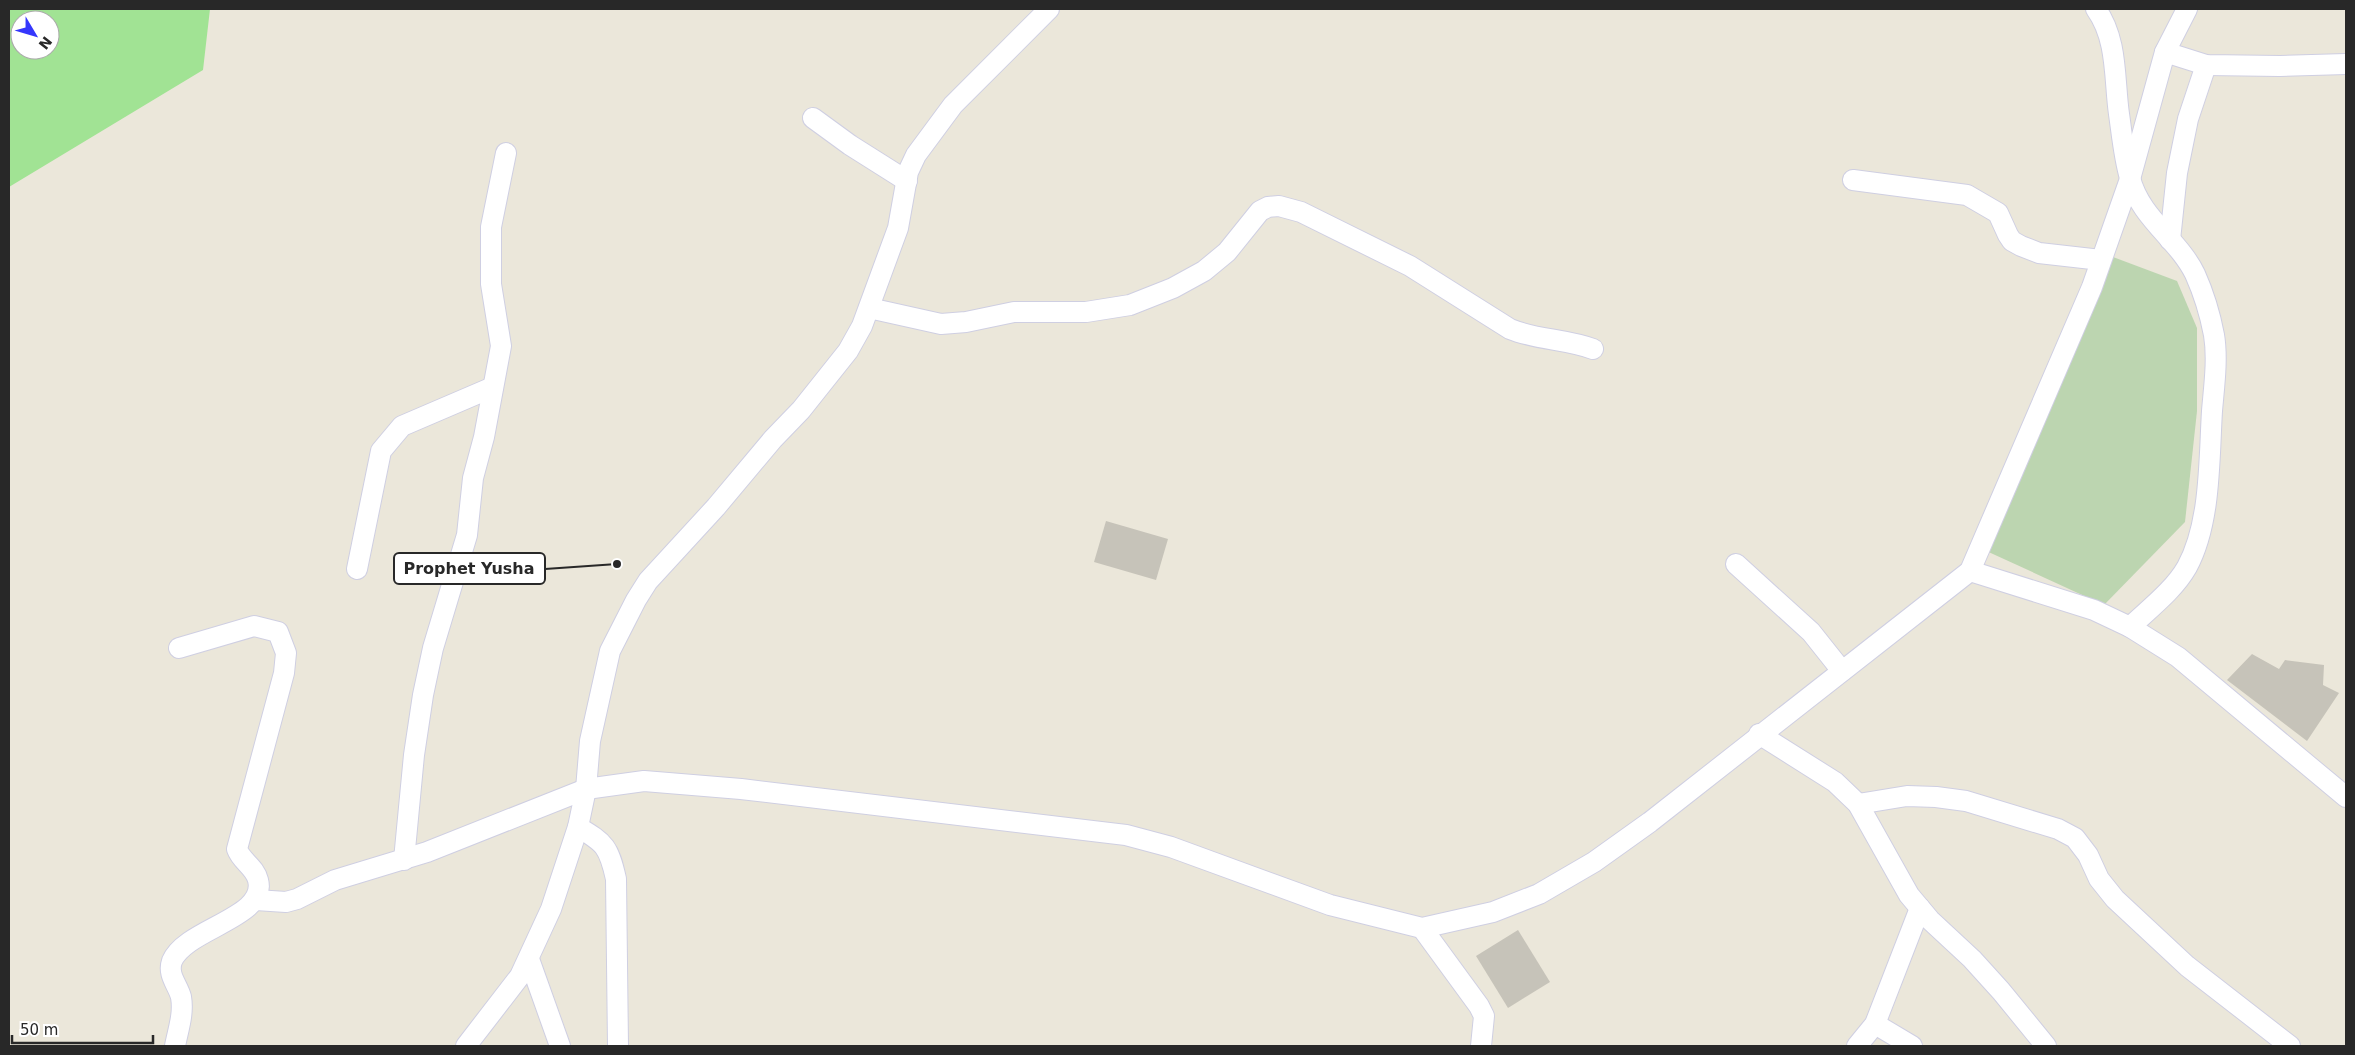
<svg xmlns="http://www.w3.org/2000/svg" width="2355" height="1055" font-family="'DejaVu Sans',sans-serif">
	<rect width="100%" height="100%" fill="#ebe7da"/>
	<path fill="#a1e394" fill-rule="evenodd" d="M9,9h201l-7,61 -194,117zM20,20h30v30h-30z"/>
	<polygon fill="#bcd5b0" points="2113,257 2177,281 2197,328 2197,411 2185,522 2104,605 1982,549"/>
	<g fill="#c6c3b9">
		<polygon points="1106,521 1168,539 1156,580 1094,562"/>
		<polygon points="2252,654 2279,669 2285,660 2324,665 2323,685 2339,693 2307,741 2227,680"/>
		<polygon points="1518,930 1550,982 1508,1008 1476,956"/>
	</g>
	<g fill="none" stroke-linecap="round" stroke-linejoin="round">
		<defs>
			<g id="minor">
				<path d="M2096,9c22,31 18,70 23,105 3,21 5,44 11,64 10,40 48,61 65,96 9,20 15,40 19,61 4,24 0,52 -2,76 -3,48 -1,112 -25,156 -13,23 -38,42 -57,60"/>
				<polyline points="2165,52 2206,65 2280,66 2346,64"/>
				<polyline points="813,118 850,145 907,181"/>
				<polyline points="1853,180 1967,195 1998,213 2008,235 2012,241 2021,246 2039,253 2101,260"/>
				<polyline points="2170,240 2177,173 2188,119 2206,65"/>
				<path d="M869,308l72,16 25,-2 48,-10h72l44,-7 43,-17 31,-17 23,-19 33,-41 8,-4 11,-1 22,6 109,54 100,63c27,11 56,10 83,20"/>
				<polyline points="1736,564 1811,632 1842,671"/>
				<polyline points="357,569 381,451 402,426 493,387"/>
				<polyline points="1970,571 2094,610 2130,627 2178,657 2346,797"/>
				<polyline points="1759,734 1835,782 1858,804 1909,895 1930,920 1972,959 2001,991 2046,1046"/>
				<polyline points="1858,804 1907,796 1936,797 1966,801 2058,829 2075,838 2088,855 2099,879 2115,899 2187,966 2290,1046"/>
				<path d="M578,827c27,16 31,20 38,52l2,167"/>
				<polyline points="404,860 414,755 423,695 433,648 467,535 473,478 484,437 501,346 491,284 491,227 506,153"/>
				<polyline points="256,900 286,902 297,899 335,880 427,852 586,789 644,781 741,789 1126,835 1171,847 1330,905 1422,928 1493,912 1539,894 1594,862 1650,822 1970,571 2092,287 2130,179 2165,52 2187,9"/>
				<polyline points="1422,928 1479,1006 1484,1016 1481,1046"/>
				<polyline points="529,959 560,1046"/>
				<polyline points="1875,1024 1912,1046"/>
				<path d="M175,1046c3,-16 9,-32 6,-49 -3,-12 -14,-22 -9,-36 14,-33 96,-43 86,-81 -3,-13 -17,-19 -21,-31l47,-176 2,-20 -8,-21 -24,-6 -75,22"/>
				<polyline points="466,1046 520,976 551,909 578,827 586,789 590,741 610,651 636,600 648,581 716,507 773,439 801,410 848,351 862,326 898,228 908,172 916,155 953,105 1049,9"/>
				<polyline points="1857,1046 1875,1024 1920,908"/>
			</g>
		</defs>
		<use href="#minor" stroke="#cfcfe2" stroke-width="22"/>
		<use href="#minor" stroke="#fff" stroke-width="20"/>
	</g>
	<path fill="none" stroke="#282828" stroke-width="2" d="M617 564L545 569"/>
	<circle fill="#282828" stroke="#fff" stroke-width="2" cx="617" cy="564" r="5"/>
	<rect fill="#fff" stroke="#282828" stroke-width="2" x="394" y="553" width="151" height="31" rx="5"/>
	<g font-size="16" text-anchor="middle" font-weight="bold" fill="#282828">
		<text x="469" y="574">Prophet Yusha</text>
	</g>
	<rect width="2355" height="1055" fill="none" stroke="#282828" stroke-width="20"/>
	<g transform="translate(35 35) rotate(128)"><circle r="24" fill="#ffffff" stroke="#a9a9a9"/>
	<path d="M0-4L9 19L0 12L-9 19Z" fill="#3537fc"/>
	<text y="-8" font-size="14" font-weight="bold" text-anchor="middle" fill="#282828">N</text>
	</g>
	<path d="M12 1035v8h141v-8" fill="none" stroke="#282828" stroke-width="2.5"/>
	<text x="20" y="1035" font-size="15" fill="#282828" stroke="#ffffff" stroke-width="4" paint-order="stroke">50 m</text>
</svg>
